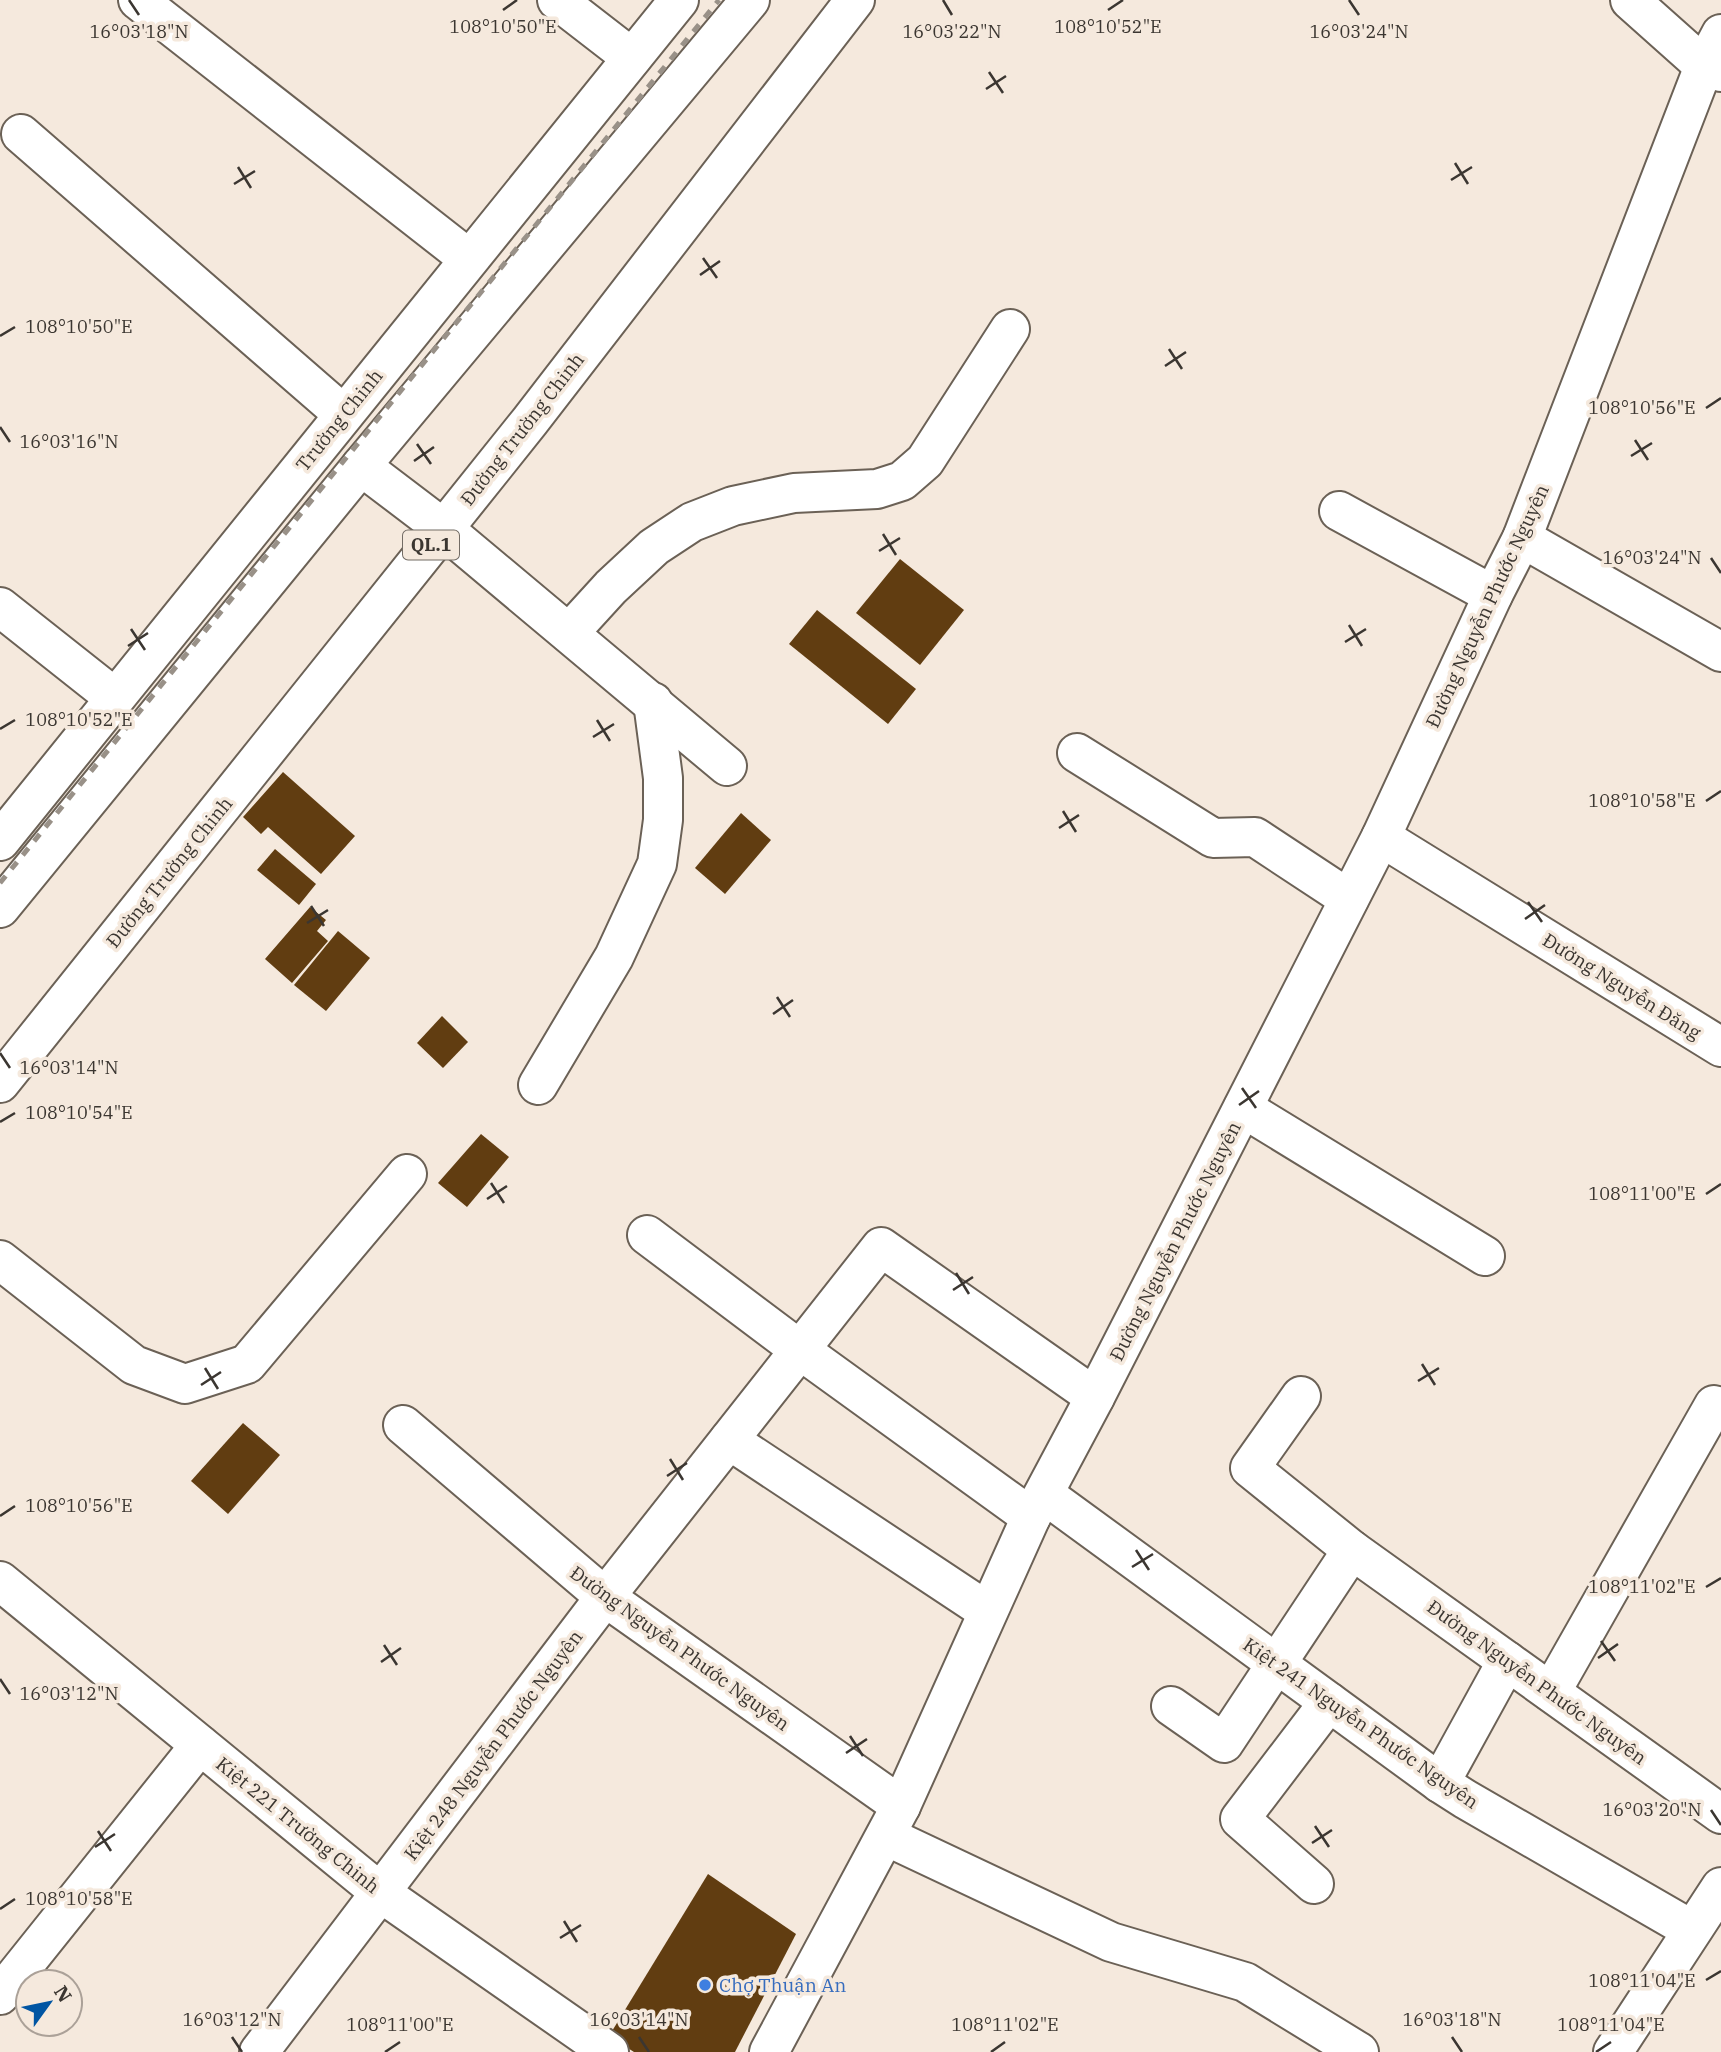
<svg xmlns="http://www.w3.org/2000/svg" width="1721" height="2052" font-family="'IBM Plex Serif',serif">
	<rect width="100%" height="100%" fill="#f5e9dd"/>
	<g fill="#613d11">
		<polygon points="900,559 964,610 920,665 856,613"/>
		<polygon points="817,610 916,689 888,724 789,644"/>
		<polygon points="283,772 355,836 321,874 268,827 261,834 243,817"/>
		<polygon points="741,813 771,840 725,894 695,868"/>
		<polygon points="275,849 316,884 299,905 257,870"/>
		<polygon points="310,907 326,920 317,931 328,941 292,983 265,959"/>
		<polygon points="338,931 370,958 326,1011 294,985"/>
		<polygon points="442,1016 468,1042 443,1068 417,1043"/>
		<polygon points="481,1134 509,1157 467,1207 438,1183"/>
		<polygon points="243,1423 280,1455 228,1514 191,1481"/>
		<polygon points="708,1874 796,1934 735,2052 634,2052 609,2036"/>
	</g>
	<g fill="none" stroke-linecap="round" stroke-linejoin="round">
		<defs>
			<g id="minor">
				<polyline points="138,0 469,259"/>
				<polyline points="557,0 632,58"/>
				<polyline points="1630,0 1704,66 1721,72"/>
				<polyline points="21,134 343,414"/>
				<polyline points="1339,511 1493,595"/>
				<polyline points="444,529 727,766"/>
				<polyline points="1522,538 1721,652"/>
				<polyline points="0,607 115,698"/>
				<polyline points="569,633 611,587 654,547 692,522 733,506 794,493 877,489 902,481 925,461 1010,329"/>
				<polyline points="1077,753 1213,838 1255,837 1349,899"/>
				<polyline points="1381,837 1721,1047"/>
				<polyline points="0,841 679,0"/>
				<polyline points="538,1085 614,957 657,864 663,820 663,778 653,702"/>
				<polyline points="1243,1108 1485,1256"/>
				<polyline points="647,1235 800,1350 1031,1517"/>
				<polyline points="0,1260 134,1365 185,1384 247,1364 407,1174"/>
				<polyline points="1301,1396 1250,1468 1352,1550 1721,1814"/>
				<polyline points="403,1425 605,1597 901,1806"/>
				<polyline points="729,1440 987,1611"/>
				<polyline points="1044,1494 1440,1783 1465,1799 1692,1930"/>
				<polyline points="0,1581 381,1893 609,2052"/>
				<polyline points="1551,1692 1714,1405 1721,1409"/>
				<polyline points="1171,1706 1224,1743 1352,1550"/>
				<polyline points="1440,1783 1507,1661"/>
				<polyline points="886,1836 1111,1942 1245,1982 1359,2052"/>
				<polyline points="1314,1884 1240,1819 1329,1702"/>
				<polyline points="0,1995 200,1745"/>
				<polyline points="259,2052 605,1597 881,1247 1095,1397"/>
				<polyline points="769,2052 901,1806 1031,1517 1095,1397 1381,837 1493,595 1522,538 1704,66 1721,34"/>
				<polyline points="1613,2052 1721,1887"/>
			</g>
			<g id="highway">
				<polyline points="361,466 444,529"/>
				<polyline points="0,908 361,466 750,0"/>
				<polyline points="0,1083 530,421 855,0"/>
			</g>
		</defs>
		<use href="#minor" stroke="#6b6156" stroke-width="42"/>
		<use href="#highway" stroke="#6b6156" stroke-width="42"/>
		<use href="#minor" stroke="#fff" stroke-width="38"/>
		<use href="#highway" stroke="#fff" stroke-width="38"/>
		<polyline stroke="#999188" stroke-width="5" stroke-dasharray="9 9" stroke-linecap="butt" points="0,883 719,0"/>
	</g>
	<path fill="none" stroke="#3b3631" stroke-width="2.5" d="M129,0l10,15M943,0l9,15M1349,0l10,15M503,10l14,-10M1108,10l15,-10M989,72l14,21M986,89l20,-13M1455,163l13,21M238,167l13,21M1451,180l21,-13M234,184l21,-13M703,258l14,20M700,275l20,-14M0,336l15,-9M1169,349l13,20M1165,366l21,-14M1706,408l15,-10M0,427l10,15M1635,440l13,20M417,444l14,20M1631,456l21,-13M414,461l20,-14M883,534l13,21M879,551l21,-13M1711,558l10,15M1349,625l13,21M131,629l14,21M1345,642l21,-13M128,646l20,-13M597,720l13,21M0,729l15,-9M593,737l21,-13M1706,801l15,-10M1063,811l13,21M1059,828l20,-13M1528,902l14,20M311,906l13,20M1525,919l20,-14M307,923l21,-13M777,997l13,20M773,1014l20,-14M0,1053l10,15M1242,1088l14,20M1239,1105l20,-14M0,1122l15,-9M491,1183l13,20M1706,1194l15,-10M487,1199l20,-13M956,1273l13,21M953,1290l20,-13M1422,1364l13,21M205,1368l13,21M1418,1381l21,-13M201,1385l20,-13M670,1459l13,21M667,1476l20,-13M0,1516l15,-10M1136,1550l13,20M1132,1567l21,-13M1706,1587l15,-9M1601,1641l14,20M384,1645l13,20M1598,1658l20,-14M381,1662l20,-14M0,1679l10,15M850,1736l13,20M846,1753l21,-14M1711,1810l10,15M1315,1826l14,21M98,1831l13,20M1312,1843l20,-13M95,1847l20,-13M0,1909l15,-10M564,1921l13,21M560,1938l21,-13M1706,1980l15,-9M232,2037l10,15M639,2037l10,15M1452,2037l10,15M385,2052l15,-10M991,2052l14,-10M1596,2052l15,-10"/>
	<circle fill="#3f7fe0" stroke="#f5e9dd" stroke-width="2.5" cx="705" cy="1985" r="7"/>
	<g text-anchor="middle" stroke-width="7" stroke-linejoin="round" paint-order="stroke">
		<rect fill="#f5e9dd" stroke="#736c65" stroke-width="2" x="403" y="530.5" width="56" height="29" rx="5"/>
		<g font-size="18" font-weight="bold" fill="#3b3631">
			<text x="431" y="551">QL.1</text>
		</g>
		<g font-size="19" fill="#3b3631" stroke="#f5e9dd">
			<text transform="translate(339 420) rotate(-51)" y="7">Trường Chinh</text>
			<text transform="translate(522 429) rotate(-52)" y="7">Đường Trường Chinh</text>
			<text transform="translate(1487 606) rotate(-65)" y="7">Đường Nguyễn Phước Nguyên</text>
			<text transform="translate(169 872) rotate(-51)" y="7">Đường Trường Chinh</text>
			<text transform="translate(1622 986) rotate(32)" y="7">Đường Nguyễn Đăng</text>
			<text transform="translate(1175 1241) rotate(-63)" y="7">Đường Nguyễn Phước Nguyên</text>
			<text transform="translate(680 1648) rotate(36)" y="7">Đường Nguyễn Phước Nguyên</text>
			<text transform="translate(1537 1682) rotate(36)" y="7">Đường Nguyễn Phước Nguyên</text>
			<text transform="translate(1361 1723) rotate(35)" y="7">Kiệt 241 Nguyễn Phước Nguyên</text>
			<text transform="translate(493 1745) rotate(-53)" y="7">Kiệt 248 Nguyễn Phước Nguyên</text>
			<text transform="translate(298 1825) rotate(39)" y="7">Kiệt 221 Trường Chinh</text>
		</g>
		<g font-size="19" fill="#366cbe" stroke="#f5e9dd" text-anchor="start">
			<text x="719" y="1992">Chợ Thuận An</text>
		</g>
	</g>
	<g font-size="18" text-anchor="middle" fill="#3b3631" stroke="#f5e9dd" stroke-width="7" stroke-linejoin="round" paint-order="stroke">
		<text x="503" y="33">108°10'50"E</text>
		<text x="1108" y="33">108°10'52"E</text>
		<text x="139" y="38">16°03'18"N</text>
		<text x="952" y="38">16°03'22"N</text>
		<text x="1359" y="38">16°03'24"N</text>
		<text x="79" y="333">108°10'50"E</text>
		<text x="1642" y="414">108°10'56"E</text>
		<text x="69" y="448">16°03'16"N</text>
		<text x="1652" y="564">16°03'24"N</text>
		<text x="79" y="726">108°10'52"E</text>
		<text x="1642" y="807">108°10'58"E</text>
		<text x="69" y="1074">16°03'14"N</text>
		<text x="79" y="1119">108°10'54"E</text>
		<text x="1642" y="1200">108°11'00"E</text>
		<text x="79" y="1512">108°10'56"E</text>
		<text x="1642" y="1593">108°11'02"E</text>
		<text x="69" y="1700">16°03'12"N</text>
		<text x="1652" y="1816">16°03'20"N</text>
		<text x="79" y="1905">108°10'58"E</text>
		<text x="1642" y="1987">108°11'04"E</text>
		<text x="232" y="2026">16°03'12"N</text>
		<text x="639" y="2026">16°03'14"N</text>
		<text x="1452" y="2026">16°03'18"N</text>
		<text x="400" y="2031">108°11'00"E</text>
		<text x="1005" y="2031">108°11'02"E</text>
		<text x="1611" y="2031">108°11'04"E</text>
	</g>
	<g transform="translate(49 2003) rotate(57)"><circle r="33" fill="#f5e9dd" stroke="#aba198" stroke-width="2"/>
	<path d="M0-5L12 26L0 18L-12 26Z" fill="#0055a3"/>
	<text y="-10" font-size="19" font-weight="bold" text-anchor="middle" fill="#3b3631">N</text>
	</g>
</svg>
